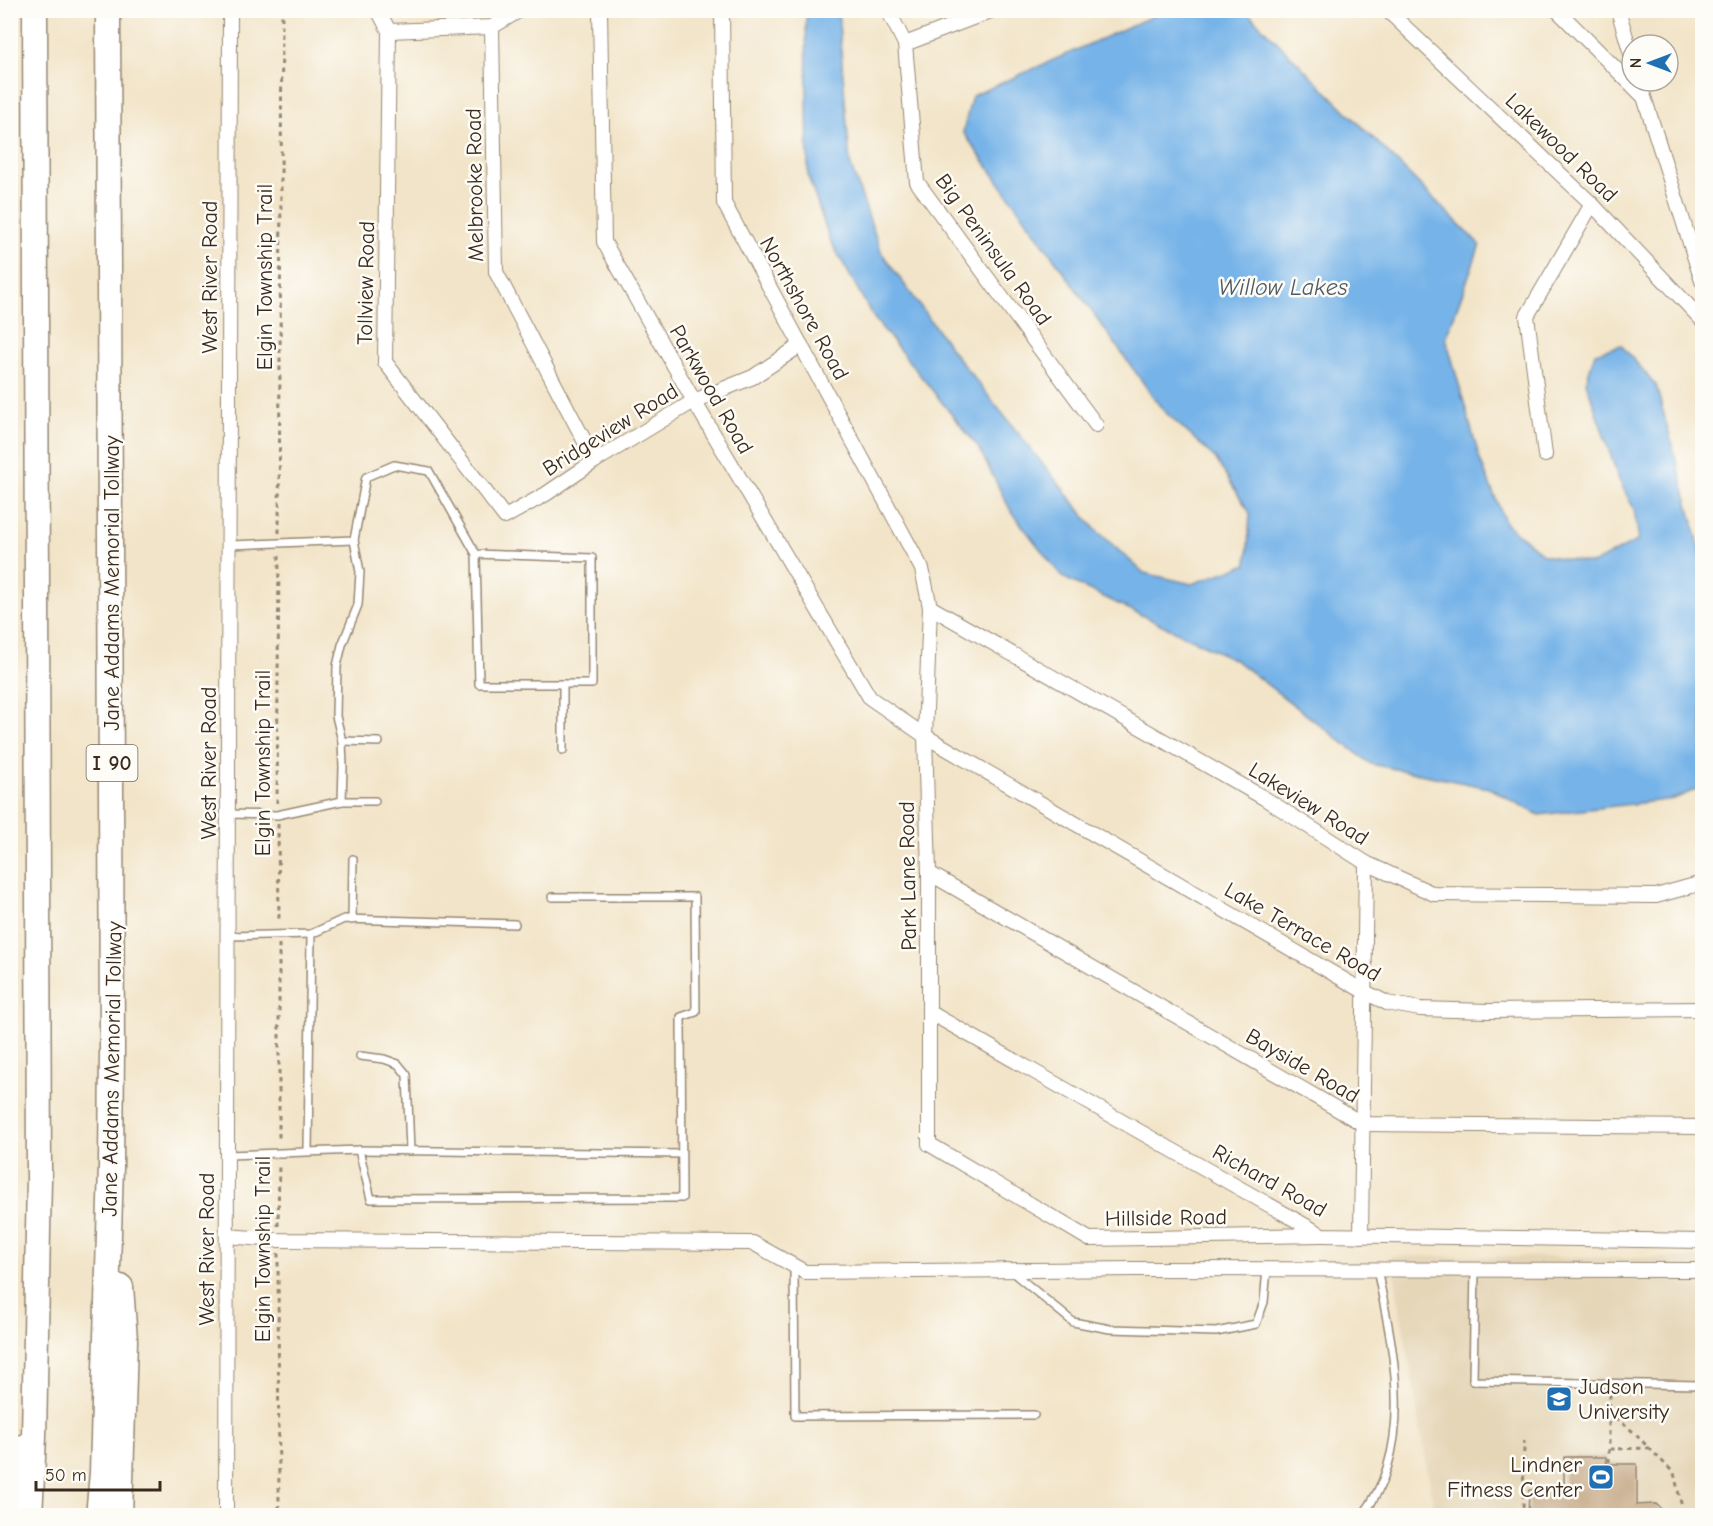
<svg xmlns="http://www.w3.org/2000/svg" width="1713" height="1526" font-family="'Comic Neue',sans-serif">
	<rect width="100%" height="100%" fill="#fdfcf7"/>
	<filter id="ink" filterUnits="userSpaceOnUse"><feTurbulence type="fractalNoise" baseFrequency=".0167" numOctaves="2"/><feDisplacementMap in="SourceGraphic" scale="12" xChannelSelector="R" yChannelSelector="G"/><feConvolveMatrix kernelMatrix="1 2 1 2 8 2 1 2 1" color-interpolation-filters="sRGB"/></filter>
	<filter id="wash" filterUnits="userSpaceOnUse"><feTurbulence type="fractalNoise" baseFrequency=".008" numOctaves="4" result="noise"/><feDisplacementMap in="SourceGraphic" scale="24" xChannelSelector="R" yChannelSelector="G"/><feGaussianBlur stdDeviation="1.35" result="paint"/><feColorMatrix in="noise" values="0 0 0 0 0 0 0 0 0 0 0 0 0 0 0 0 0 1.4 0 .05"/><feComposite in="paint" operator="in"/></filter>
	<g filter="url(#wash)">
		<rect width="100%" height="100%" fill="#f2e4c8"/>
		<polygon fill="#e5d6b7" points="1391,1256 1702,1258 1702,1515 1435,1515"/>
		<polygon fill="#76b3e8" stroke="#586e83" stroke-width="1.5" points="806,11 838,11 850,163 881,252 954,353 1095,529 1144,573 1192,584 1247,564 1250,513 1215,458 1162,409 963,132 972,96 1164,11 1246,11 1480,245 1446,338 1480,460 1506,524 1544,555 1592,564 1639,540 1634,509 1619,480 1586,382 1595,353 1621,345 1656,385 1702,556 1702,787 1674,799 1539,815 1489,788 1371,764 1235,660 1062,577 1011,511 978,447 874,318 830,240 808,176"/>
		<g id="blocks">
			<polygon fill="#c1a37f" points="1564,1457 1606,1457 1607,1464 1637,1464 1637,1505 1656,1504 1668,1516 1528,1516 1529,1490 1564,1490"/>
		</g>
	</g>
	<g filter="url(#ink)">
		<use href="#blocks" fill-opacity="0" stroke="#968773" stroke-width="1.5"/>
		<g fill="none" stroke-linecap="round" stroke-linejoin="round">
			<defs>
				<g id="lane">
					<polyline points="229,545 354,540 366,477 394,465 429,471 476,554 592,558 592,684 479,684 476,554"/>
					<polyline points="563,685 563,750"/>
					<polyline points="342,741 379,742"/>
					<polyline points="342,801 375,801"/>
					<polyline points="229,814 277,815 342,801 343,767 342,741 336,716 337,666 342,645 358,605 360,572 354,540"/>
					<polyline points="352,920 353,859"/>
					<polyline points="228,936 311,934 344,919 515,924"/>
					<polyline points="360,1056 384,1059 398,1064 407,1075 410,1151"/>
					<polyline points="359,1150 681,1154"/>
					<polyline points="308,1151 311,934"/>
					<polyline points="228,1155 359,1150 371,1199 682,1198 681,1017 696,1012 695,897 552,897"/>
					<polyline points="794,1266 795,1416 1034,1415"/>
					<polyline points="1475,1269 1473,1381 1702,1385"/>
					<polyline points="1011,1271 1073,1322 1110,1329 1216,1332 1256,1324 1264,1302 1267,1269"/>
					<path d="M1362,1516c55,-70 31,-167 15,-247"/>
				</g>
				<g id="street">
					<polyline points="378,10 389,31 385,362 505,517 546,494 595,461 694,401 753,377 801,345"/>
					<polyline points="600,10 604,242 694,401 870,698 925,736 1365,992 1387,1003 1420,1009 1488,1011 1702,1009"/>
					<polyline points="722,10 724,203 922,569 930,607 925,736 929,873 929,1144 1089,1239 1322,1235"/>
					<polyline points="888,10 905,44 917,182 1096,425"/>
					<polyline points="1387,10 1592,204 1702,320"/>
					<polyline points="1557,10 1642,95"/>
					<polyline points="1618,10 1632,57"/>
					<polyline points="492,27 496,272 595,461"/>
					<polyline points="389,31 492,27 520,10"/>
					<polyline points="905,44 993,10"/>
					<polyline points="1639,81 1702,281"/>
					<polyline points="1545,455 1527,316 1592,204"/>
					<polyline points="930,607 1264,798 1366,863 1434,894 1656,896 1702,883"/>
					<polyline points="929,873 1363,1124 1702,1127"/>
					<polyline points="929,1012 1322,1235 1702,1241"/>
					<polyline points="227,1236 277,1240 753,1243 805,1272 1137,1269 1702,1270"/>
					<polyline points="1361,1236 1366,863"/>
					<polyline points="226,1516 230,10"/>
				</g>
				<g id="highway">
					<polyline points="10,1505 22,1447"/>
					<polyline points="30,1516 34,1437 39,1179 35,10"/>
					<polyline points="98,1516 102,1473 111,1166 112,1049 108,10"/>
					<polyline points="120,1516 125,1340 121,1287"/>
				</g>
			</defs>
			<use href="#lane" stroke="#968773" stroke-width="10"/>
			<use href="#street" stroke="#968773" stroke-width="16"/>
			<use href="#highway" stroke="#968773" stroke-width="27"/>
			<g stroke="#968773" stroke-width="3" stroke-dasharray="4.5 4.5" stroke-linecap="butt">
				<polyline points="279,533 282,10"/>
				<polyline points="277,803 279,554"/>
				<polyline points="278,824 279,923"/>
				<polyline points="279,944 279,1142"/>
				<polyline points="278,1226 279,1163"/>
				<polyline points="278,1253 279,1516"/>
				<polyline points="1610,1394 1609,1413 1631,1430 1674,1473 1684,1516"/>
				<polyline points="1609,1413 1609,1462"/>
				<polyline points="1610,1449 1650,1448"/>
				<polyline points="1523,1516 1524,1441"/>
				<polyline points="1700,1516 1702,1513"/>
			</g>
			<use href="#lane" stroke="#fff" stroke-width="7"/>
			<use href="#street" stroke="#fff" stroke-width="14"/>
			<use href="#highway" stroke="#fff" stroke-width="24"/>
		</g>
	</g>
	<defs>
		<symbol id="university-square" viewBox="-11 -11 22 22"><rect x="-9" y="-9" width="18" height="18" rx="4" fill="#1f6fb2" stroke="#fdfcf7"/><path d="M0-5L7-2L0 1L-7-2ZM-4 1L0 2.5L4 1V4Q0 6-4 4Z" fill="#fff"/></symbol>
		<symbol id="stadium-square" viewBox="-11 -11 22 22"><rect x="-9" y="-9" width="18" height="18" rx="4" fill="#1f6fb2" stroke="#fdfcf7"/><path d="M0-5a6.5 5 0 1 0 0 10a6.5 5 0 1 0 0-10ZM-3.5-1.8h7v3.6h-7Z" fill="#fff"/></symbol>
	</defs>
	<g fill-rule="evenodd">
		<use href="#university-square" x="1544" y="1384" width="30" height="30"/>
		<use href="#stadium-square" x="1586" y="1462" width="30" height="30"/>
	</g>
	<g text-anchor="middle" stroke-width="5" stroke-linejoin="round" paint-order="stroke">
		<rect fill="#fdfcf7" stroke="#75695f" stroke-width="1.5" x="86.5" y="745" width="51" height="36" rx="4.5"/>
		<g font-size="21" font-weight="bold" fill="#3b2a1e">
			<text x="112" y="770">I 90</text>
		</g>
		<g font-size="22" fill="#3b2a1e" stroke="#fdfcf7">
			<text transform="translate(1562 147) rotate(44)" y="8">Lakewood Road</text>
			<text transform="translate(474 185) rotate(-91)" y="8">Melbrooke Road</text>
			<text transform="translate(994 249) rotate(54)" y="8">Big Peninsula Road</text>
			<text transform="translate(209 277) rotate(-90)" y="8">West River Road</text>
			<text transform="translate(264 277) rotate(-90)" y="8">Elgin Township Trail</text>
			<text transform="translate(365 283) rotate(-89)" y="8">Tollview Road</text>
			<text transform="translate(805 308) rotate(61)" y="8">Northshore Road</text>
			<text transform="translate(712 389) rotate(60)" y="8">Parkwood Road</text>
			<text transform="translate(610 429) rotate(-32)" y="8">Bridgeview Road</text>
			<text transform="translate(111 583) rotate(-90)" y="8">Jane Addams Memorial Tollway</text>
			<text transform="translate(208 763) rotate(-90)" y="8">West River Road</text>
			<text transform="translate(262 763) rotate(-90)" y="8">Elgin Township Trail</text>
			<text transform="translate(1309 803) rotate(32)" y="8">Lakeview Road</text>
			<text transform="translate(907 876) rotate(-91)" y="8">Park Lane Road</text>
			<text transform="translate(1303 931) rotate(30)" y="8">Lake Terrace Road</text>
			<text transform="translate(1303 1065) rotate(30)" y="8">Bayside Road</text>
			<text transform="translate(111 1069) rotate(-89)" y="8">Jane Addams Memorial Tollway</text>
			<text transform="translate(1270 1180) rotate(29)" y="8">Richard Road</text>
			<text transform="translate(1166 1217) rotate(-1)" y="8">Hillside Road</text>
			<text transform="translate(206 1249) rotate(-90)" y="8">West River Road</text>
			<text transform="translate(262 1249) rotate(-90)" y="8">Elgin Township Trail</text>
		</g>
		<g font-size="22" fill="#3b2a1e" stroke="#fdfcf7" text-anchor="start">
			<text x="1578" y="1394">Judson<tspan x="1578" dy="25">University</tspan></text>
			<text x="1582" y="1472" text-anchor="end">Lindner<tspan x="1582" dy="25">Fitness Center</tspan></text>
		</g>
		<g font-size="24" font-style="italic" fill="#505a65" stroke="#fdfcf7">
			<text x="1283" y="295">Willow Lakes</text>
		</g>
	</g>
	<rect width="1713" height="1526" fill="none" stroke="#fdfcf7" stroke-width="36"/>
	<g transform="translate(1650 63) rotate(270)"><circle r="28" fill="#fdfcf7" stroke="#afa8a0" stroke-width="1.5"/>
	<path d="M0-4.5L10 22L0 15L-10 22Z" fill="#1f6fb2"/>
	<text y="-9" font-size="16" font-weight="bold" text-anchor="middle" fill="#3b2a1e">N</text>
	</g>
	<path d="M36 1481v9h124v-9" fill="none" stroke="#3b2a1e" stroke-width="3"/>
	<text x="45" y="1481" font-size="18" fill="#3b2a1e" stroke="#fdfcf7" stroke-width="4.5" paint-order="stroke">50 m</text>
</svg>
